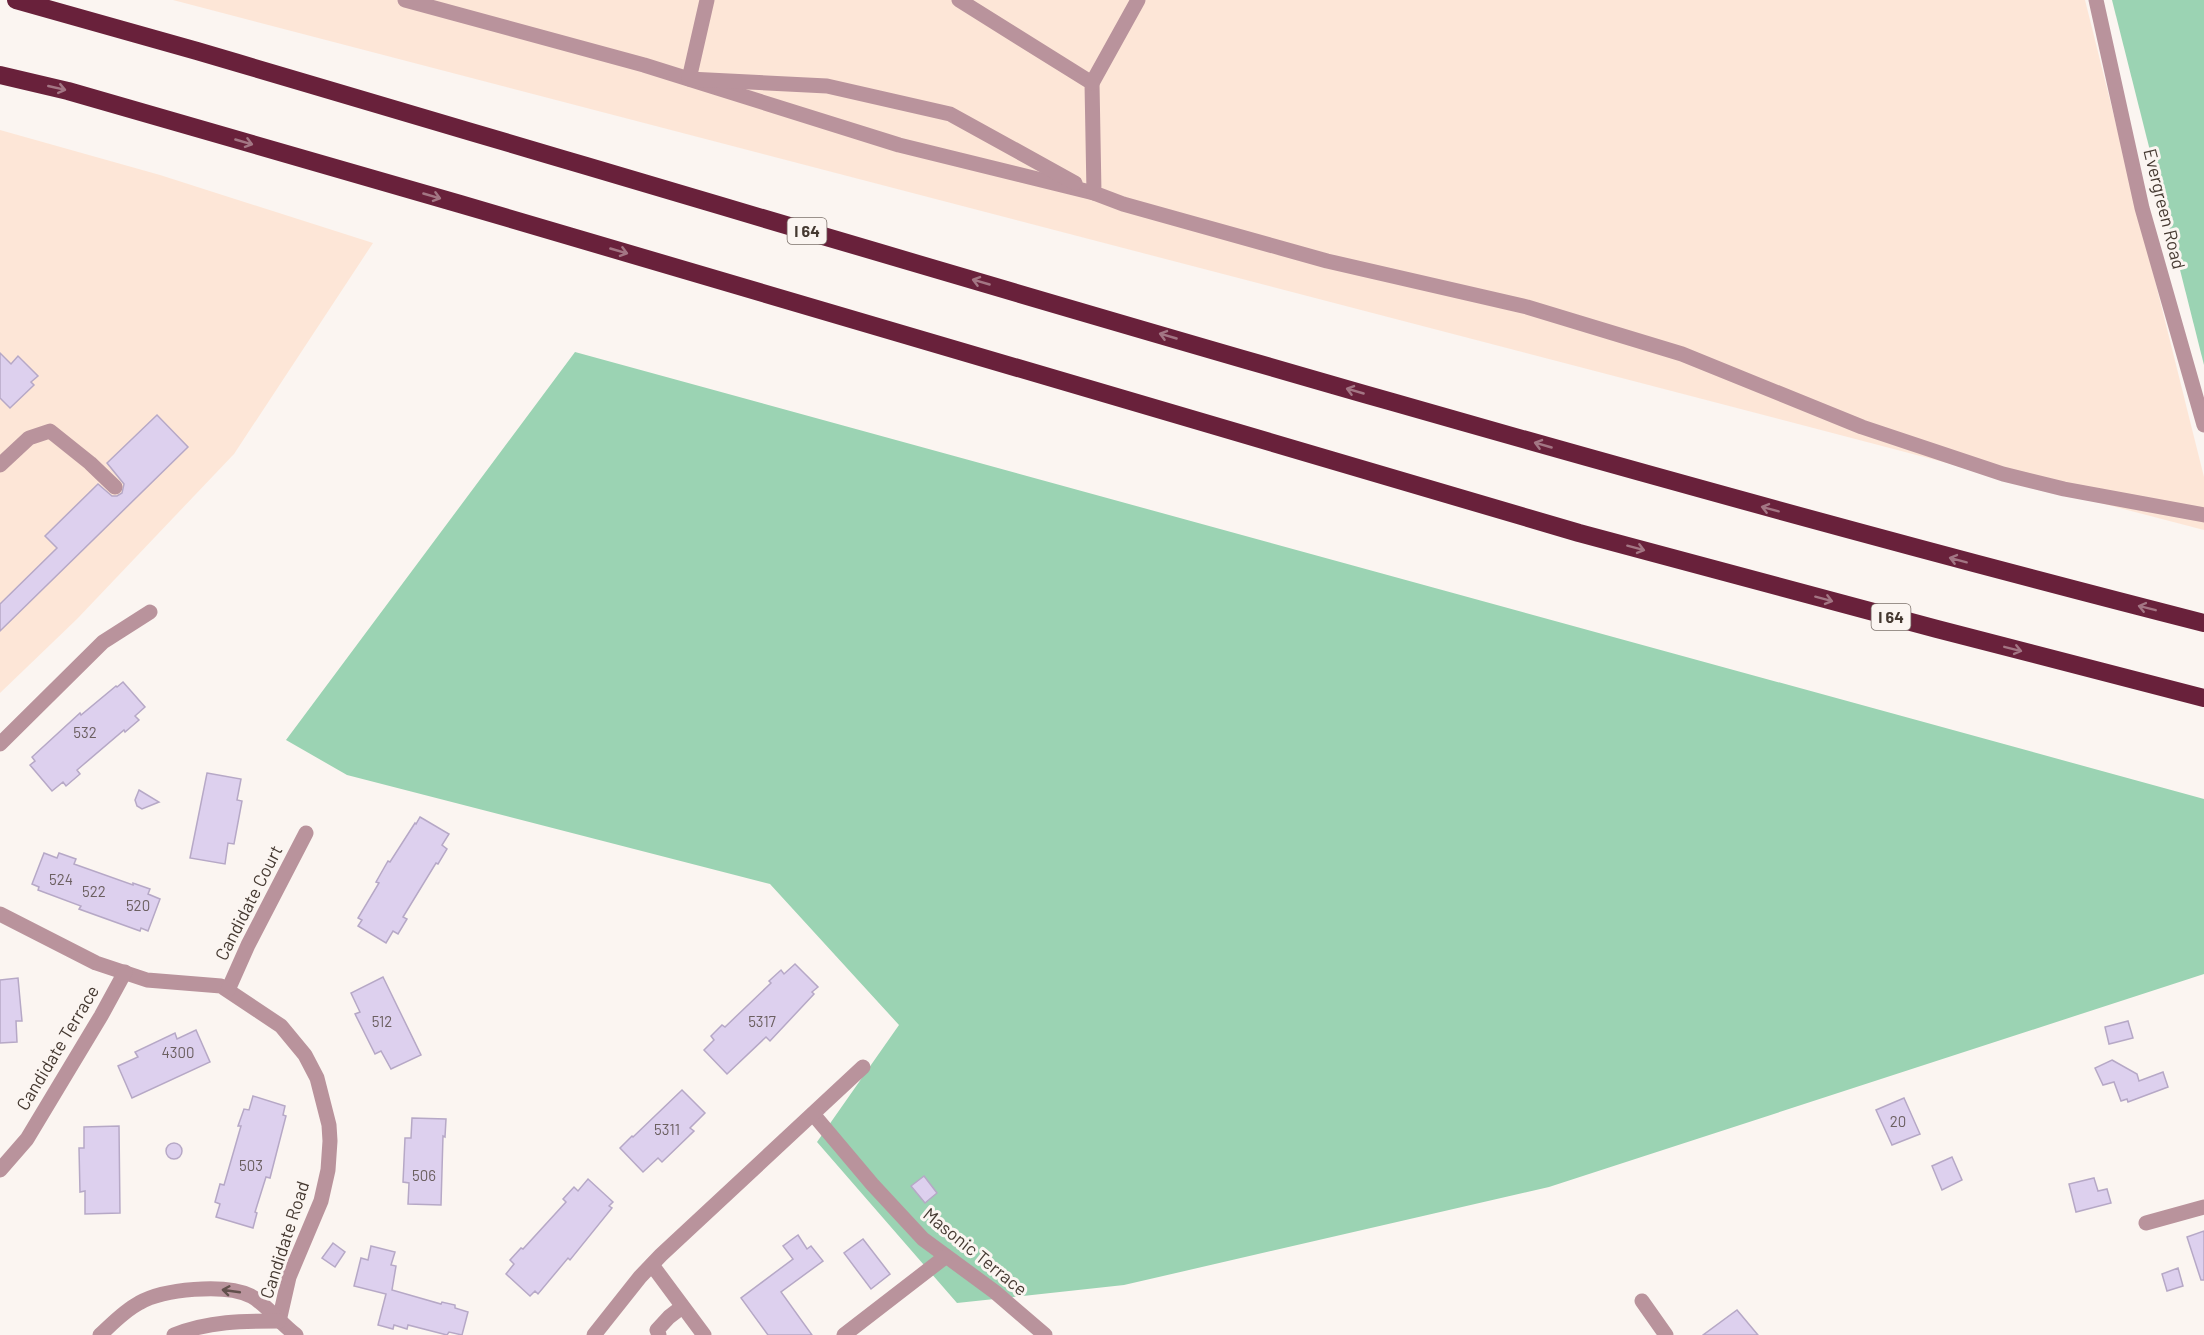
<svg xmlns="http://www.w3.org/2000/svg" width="2204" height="1335" font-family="Barlow,sans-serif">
	<rect width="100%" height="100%" fill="#fbf5f1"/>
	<g fill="#fde6d7">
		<polygon points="173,0 2085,0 2204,477 2204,530"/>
		<polygon points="0,130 160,175 373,243 234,454 77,619 0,693"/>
	</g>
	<g fill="#9bd3b3">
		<polygon points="2112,0 2204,0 2204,365"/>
		<polygon points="575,352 2204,799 2204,974 1549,1187 1124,1285 957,1303 817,1142 899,1025 770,884 347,775 286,740"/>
	</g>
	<g fill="#ddd0ee" stroke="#b6a8c6" stroke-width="1.5">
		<polygon points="0,353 11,364 18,356 38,376 31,382 34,385 10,408 0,398"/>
		<polygon points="157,415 188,447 0,631 0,604 57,548 45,536 98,484 112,496 117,496 122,493 124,484 107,463"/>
		<polygon points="123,682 145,707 135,716 139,720 125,732 124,730 77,770 80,774 66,786 63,782 52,791 30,765 35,761 32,757 80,713 81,715 116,686 117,687"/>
		<polygon points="207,773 241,779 237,800 242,801 234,844 228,843 225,864 190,858"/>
		<polygon points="139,790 159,802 142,809 137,806 135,800"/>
		<polygon points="420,817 449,834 442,845 447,849 438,864 436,863 403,917 407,919 398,934 393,931 386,943 358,926 362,920 358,918 379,883 376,882 388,861 390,862 415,823 416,824"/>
		<polygon points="44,853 57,858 59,853 76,859 74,864 133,885 133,883 150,889 148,894 160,899 148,931 141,928 140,931 79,909 81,906 38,890 39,887 32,884"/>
		<polygon points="795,964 818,987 812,992 814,994 770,1041 766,1037 727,1074 704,1050 714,1040 711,1036 722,1025 725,1027 771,983 769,981 781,970 784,974"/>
		<polygon points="383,977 421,1055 391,1069 381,1051 375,1054 355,1014 360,1012 351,993"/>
		<polygon points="18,978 22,1021 16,1021 17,1042 0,1043 0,980"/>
		<polygon points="2128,1021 2133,1038 2109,1044 2105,1027"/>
		<polygon points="196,1030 210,1062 132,1098 118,1066 138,1057 135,1052 175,1033 177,1039"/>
		<polygon points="2112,1060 2137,1074 2139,1081 2163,1072 2168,1087 2128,1102 2127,1099 2121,1101 2114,1082 2103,1085 2095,1068"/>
		<polygon points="682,1090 705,1113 690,1128 694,1131 662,1162 658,1158 643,1172 620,1148 632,1136 633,1137"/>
		<polygon points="253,1096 285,1106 283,1115 286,1116 270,1178 266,1177 255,1212 257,1213 253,1228 216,1217 220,1204 215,1202 220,1184 224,1185 241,1126 238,1126 244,1109 249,1110"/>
		<polygon points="1904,1098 1920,1134 1892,1145 1876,1110"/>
		<polygon points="412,1118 446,1119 445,1137 443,1136 441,1205 408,1204 409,1183 403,1182 405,1138 411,1138"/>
		<polygon points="119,1126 120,1213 85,1214 85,1191 80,1192 79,1148 84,1148 84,1127"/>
		<circle cx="174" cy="1151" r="8"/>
		<polygon points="1952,1157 1962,1180 1942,1190 1932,1166"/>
		<polygon points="924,1176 937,1193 925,1203 911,1186"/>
		<polygon points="2094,1178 2098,1191 2107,1189 2111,1203 2076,1212 2069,1184"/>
		<polygon points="588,1179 613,1202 609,1206 612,1208 570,1260 568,1258 538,1294 535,1291 530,1296 506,1274 514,1264 510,1260 521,1248 523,1249 566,1202 563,1199 574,1187 578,1191"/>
		<polygon points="2204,1231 2204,1280 2201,1280 2187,1237"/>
		<polygon points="798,1235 807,1249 811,1246 823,1261 781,1292 812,1335 768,1335 741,1298 793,1259 783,1246"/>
		<polygon points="863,1239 890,1274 871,1289 844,1253"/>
		<polygon points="333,1243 345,1252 335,1267 322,1258"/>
		<polygon points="371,1246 395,1252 391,1265 396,1266 392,1290 441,1304 442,1302 455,1305 455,1308 468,1312 462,1335 449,1332 447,1335 408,1325 407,1329 394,1325 393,1329 378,1325 386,1294 354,1286 361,1258 368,1260"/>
		<polygon points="2178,1268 2183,1286 2167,1291 2162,1274"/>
		<polygon points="1737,1310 1758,1335 1703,1335"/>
	</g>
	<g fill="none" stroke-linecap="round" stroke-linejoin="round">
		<g stroke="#b9939c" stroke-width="15">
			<polyline points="405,0 644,65 899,145 1094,193"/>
			<polyline points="707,0 689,79 827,86 950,114 1075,183"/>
			<polyline points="959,0 1092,83 1094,193 1123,204 1327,261 1527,307 1682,354 1862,427 2003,474 2064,489 2204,515"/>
			<polyline points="2096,0 2142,208 2204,425"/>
			<polyline points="1092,83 1138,0"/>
			<polyline points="0,465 29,438 50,431 90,463 115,487"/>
			<polyline points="0,744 103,642 150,612"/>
			<polyline points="0,914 96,963 147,980 221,986 281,1026 305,1055 317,1078 329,1125 330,1141 328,1170 321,1201 289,1277 279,1321"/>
			<polyline points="228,990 248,945 306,833"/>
			<polyline points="813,1114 872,1184 923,1239 995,1292 1045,1335"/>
			<polyline points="0,1170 27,1139 101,1016 125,972"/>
			<polyline points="2146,1223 2204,1207"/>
			<polyline points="652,1265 704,1335"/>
			<polyline points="1642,1301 1666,1335"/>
			<path d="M100,1335c12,-11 24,-24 39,-32 24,-14 86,-20 112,-7 15,8 30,28 45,39"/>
			<path d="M174,1335c35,-14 69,-14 105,-14"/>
			<polyline points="594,1335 640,1277 661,1255 863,1067"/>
			<polyline points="659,1335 657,1330 669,1317 682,1307"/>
			<polyline points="844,1335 945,1257"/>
		</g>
		<g stroke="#69213b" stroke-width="18">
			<path d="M16,0l181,51c667,196 1333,400 2007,572"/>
			<polyline points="0,75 68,91 460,204 1579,533 1937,629 2204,698"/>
		</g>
	</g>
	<defs><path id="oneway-shaft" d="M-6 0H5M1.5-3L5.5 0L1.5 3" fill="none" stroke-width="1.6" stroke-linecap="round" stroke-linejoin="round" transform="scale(1.5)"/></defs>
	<g stroke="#a37684">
		<use href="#oneway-shaft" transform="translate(57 88) rotate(13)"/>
		<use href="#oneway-shaft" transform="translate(244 142) rotate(16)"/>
		<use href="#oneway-shaft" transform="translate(432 196) rotate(16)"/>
		<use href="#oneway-shaft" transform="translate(619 251) rotate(16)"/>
		<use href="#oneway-shaft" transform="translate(981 282) rotate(-164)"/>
		<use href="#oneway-shaft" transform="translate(1168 336) rotate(-164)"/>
		<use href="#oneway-shaft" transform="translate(1355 391) rotate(-164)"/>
		<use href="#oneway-shaft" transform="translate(1543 445) rotate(-164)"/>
		<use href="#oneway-shaft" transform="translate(1770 509) rotate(-165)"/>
		<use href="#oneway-shaft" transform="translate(1636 548) rotate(15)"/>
		<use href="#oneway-shaft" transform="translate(1958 560) rotate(-165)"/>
		<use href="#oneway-shaft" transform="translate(1824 599) rotate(15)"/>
		<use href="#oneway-shaft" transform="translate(2147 608) rotate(-166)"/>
		<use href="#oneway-shaft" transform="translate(2013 649) rotate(14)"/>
	</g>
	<use stroke="#62504c" href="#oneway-shaft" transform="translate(231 1291) rotate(-172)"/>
	<g text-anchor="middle" stroke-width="6" stroke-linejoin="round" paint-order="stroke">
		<g font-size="15" fill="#6b5f60">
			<text x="85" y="738">532</text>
			<text x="61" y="885">524</text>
			<text x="94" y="897">522</text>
			<text x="138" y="911">520</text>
			<text x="382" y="1027">512</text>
			<text x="762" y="1027">5317</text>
			<text x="178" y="1058">4300</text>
			<text x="1898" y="1127">20</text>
			<text x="667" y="1135">5311</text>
			<text x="251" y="1171">503</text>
			<text x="424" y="1181">506</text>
		</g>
		<g fill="#fbf5f1" stroke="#7c716b" stroke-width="1.5">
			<rect x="787.5" y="218" width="39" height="26" rx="4.5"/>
			<rect x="1871.5" y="604" width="39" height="26" rx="4.5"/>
		</g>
		<g font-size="16" font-weight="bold" fill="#453931">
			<text x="807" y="237">I 64</text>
			<text x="1891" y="623">I 64</text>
		</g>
		<g font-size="18" fill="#453931" stroke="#fbf5f1">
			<text transform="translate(2164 209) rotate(76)" y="6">Evergreen Road</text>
			<text transform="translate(249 903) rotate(-63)" y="6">Candidate Court</text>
			<text transform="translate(58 1048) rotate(-59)" y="6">Candidate Terrace</text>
			<text transform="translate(285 1240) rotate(-72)" y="6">Candidate Road</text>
			<text transform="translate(975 1252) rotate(39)" y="6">Masonic Terrace</text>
		</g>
	</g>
</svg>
